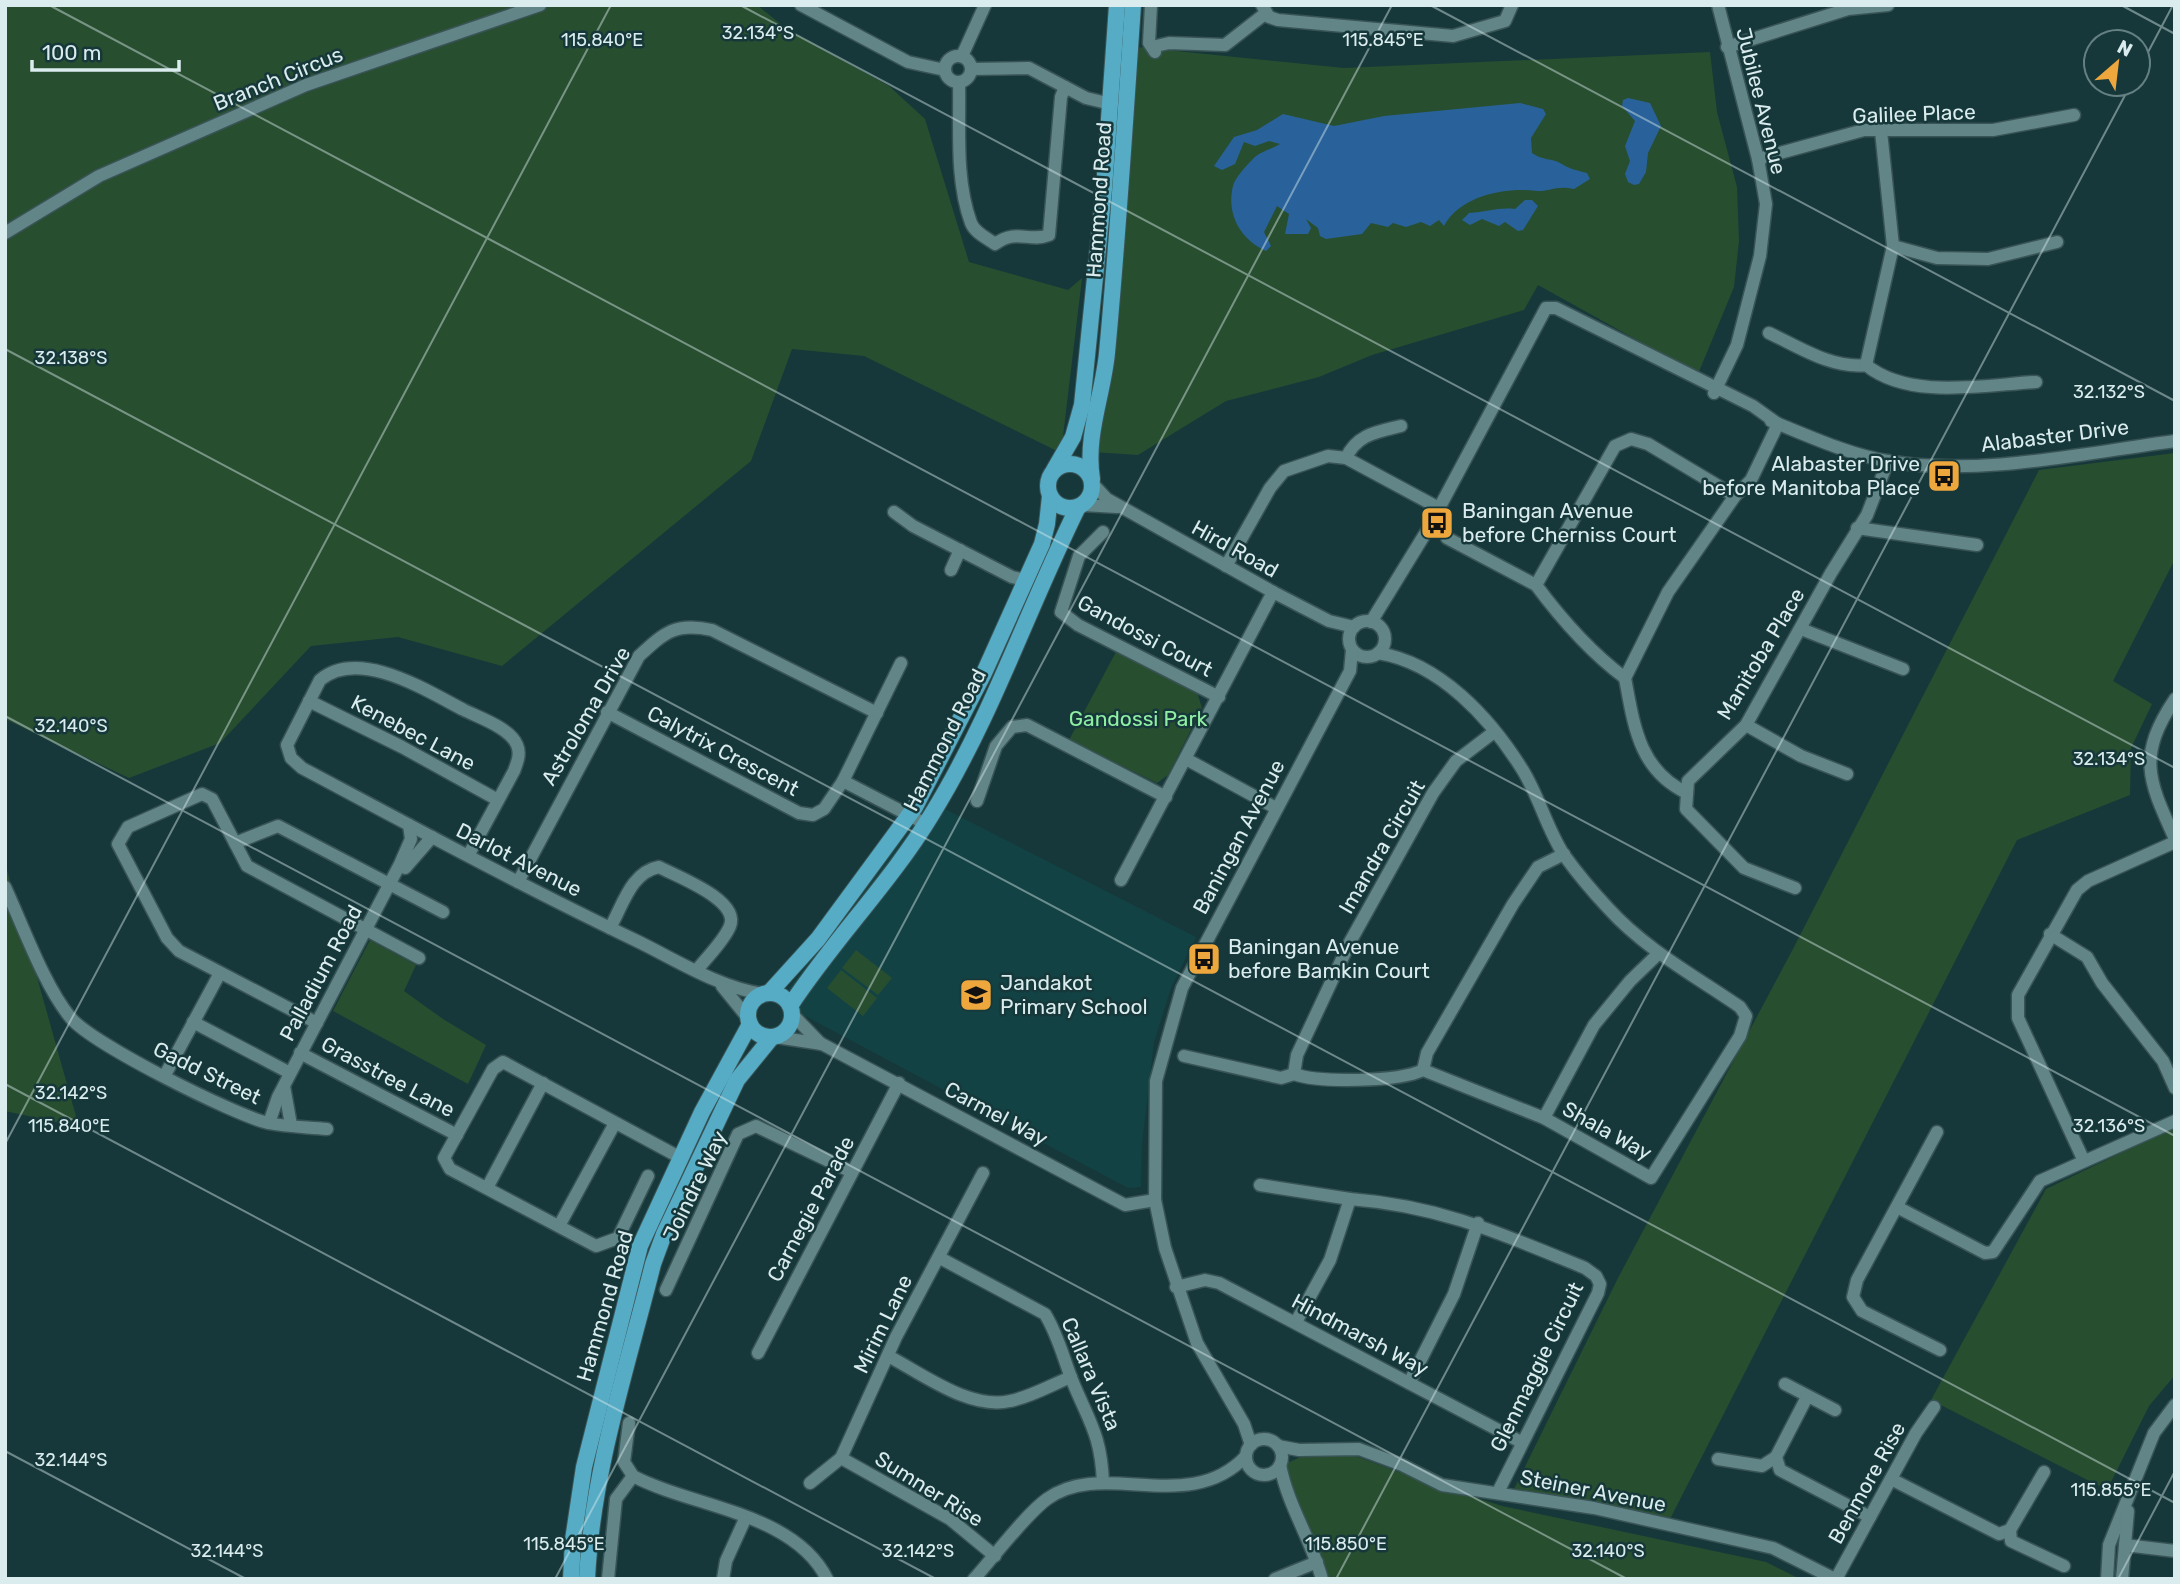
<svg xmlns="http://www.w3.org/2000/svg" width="2180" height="1584" font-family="Rubik,sans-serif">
	<rect width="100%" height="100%" fill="#16383a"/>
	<polygon fill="#134244" points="927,800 1196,937 1171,988 1154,1042 1142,1144 1141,1187 1128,1188 779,1002"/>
	<g fill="#284e30">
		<polygon points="5,5 757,5 788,30 889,86 925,119 969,262 1068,290 1082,278 1061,453 864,356 792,349 751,461 502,666 398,637 311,646 220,743 129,778 5,719"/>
		<polygon points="1137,47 1344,68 1710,52 1717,112 1737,187 1739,241 1734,287 1698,374 1538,285 1524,310 1372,355 1319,377 1226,401 1138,455 1092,452"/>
		<polygon points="2175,453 2175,559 2113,681 2152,704 2131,748 2130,795 2017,840 1670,1519 1514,1489 1618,1278 1794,947 2039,470"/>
		<polygon points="1117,650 1197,692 1202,708 1168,775 1157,783 1069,740"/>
		<polygon points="5,863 79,1127 5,1111"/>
		<polygon points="370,940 416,965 404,991 443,1019 486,1045 468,1084 333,1011"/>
		<polygon points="856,950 892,978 878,995 842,968"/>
		<polygon points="841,970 877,998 863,1016 827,988"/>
		<polygon points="2175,1127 2175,1375 2149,1406 2107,1490 1931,1400 2046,1189"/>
		<polygon points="1347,1453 1426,1482 1502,1506 1766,1562 1800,1579 1330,1579 1284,1474 1285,1464 1305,1455"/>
	</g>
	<g fill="#29629a">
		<polygon points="1628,98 1650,103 1661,126 1648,153 1646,172 1639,184 1634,185 1628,182 1625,174 1630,161 1625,146 1635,121 1622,106 1623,100"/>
		<path d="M1520,103l23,6 3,5 -15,24 1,15c11,8 20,5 28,10 10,6 15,7 27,10l3,6 -16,10c-19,-4 -25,3 -37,2 -32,-4 -77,5 -93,35l-5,-6 -9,6 -9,-4 -15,5 -13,-4 -5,4 -17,-4 -9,11 -36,5 -6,-3 -2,-8 -12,-9 5,9 -3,6h-23l4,-20 -12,-8 -13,26 7,14 -5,5c-25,-11 -40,-36 -33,-65 2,-8 13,-20 19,-26 5,-7 20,-11 28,-16l-11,-3 -14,5 -11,-4 -9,22 -13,6 -8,-4 20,-29 23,-7 26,-16 51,12 50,-10z"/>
		<path d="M1525,200h7l6,6 -15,24 -5,1 -13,-9 -6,4 -17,-7 -12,6 -8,-5 7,-7c17,-1 30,-6 46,-4z"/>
	</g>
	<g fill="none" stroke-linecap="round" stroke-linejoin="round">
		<defs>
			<g id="minor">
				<polyline points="801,5 908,62 945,70"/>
				<polyline points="1151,5 1149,43 1155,52"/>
				<polyline points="1262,5 1269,17 1278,20 1453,36 1505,21 1512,5"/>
				<polyline points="1152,47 1169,43 1225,45 1266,13"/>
				<polyline points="1727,47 1848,9 1888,5"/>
				<circle cx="958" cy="69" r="13"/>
				<polyline points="962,56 985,5"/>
				<polyline points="972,69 1029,68 1086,98 1111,104"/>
				<path d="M959,83c1,45 -4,96 12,140 4,10 16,15 24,21 22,-16 34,-1 54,-9l12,-138 4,-10"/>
				<polyline points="1758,159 1864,130 1993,130 2074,115"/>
				<polyline points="5,233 99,176 306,85 540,5"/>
				<polyline points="1893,246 1937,258 1988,259 2057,242"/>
				<path d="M1769,333c30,14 63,36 97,32 43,35 117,20 170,17"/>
				<polyline points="1866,365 1893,246 1881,131"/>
				<polyline points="1714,393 1737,345 1760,256 1766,204 1758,159 1718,5"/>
				<path d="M1771,421c38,15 76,33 116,40 91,16 197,-8 288,-20"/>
				<path d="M1346,458c11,-24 31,-26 55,-32"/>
				<polyline points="1093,484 1107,499 1273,592 1329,621 1354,627"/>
				<path d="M1735,496l-87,-52 -17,-5 -16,7 -79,139c26,35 54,67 89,93l43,-86 67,-96 16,-16 27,-56"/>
				<polyline points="1083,505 1117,507"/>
				<polyline points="894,512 913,526 1012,577 1025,580"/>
				<polyline points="1857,528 1977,545"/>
				<polyline points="1103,532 1079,556 1061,612 1078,625 1219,697"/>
				<polyline points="1447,538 1536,585"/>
				<polyline points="1226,566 1270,488 1284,471 1328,456 1346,458 1439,508"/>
				<polyline points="951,570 960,550"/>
				<circle cx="1367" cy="639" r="18"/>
				<polyline points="1371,622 1428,529 1546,308 1556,308 1753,406 1778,424"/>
				<polyline points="1801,629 1903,669"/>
				<path d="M1378,653c62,10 112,65 144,116 17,27 25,60 42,86 13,18 29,37 44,53 37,41 87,68 132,99l6,9 -6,20 -89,142 -107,-60"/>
				<path d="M1625,678c9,48 14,92 62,115"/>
				<path d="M2175,699c-39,58 -26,82 0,140"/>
				<polyline points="309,701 402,747 498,800"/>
				<polyline points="607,712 799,813 813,815 824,809 843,781 901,663"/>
				<polyline points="1746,725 1801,756 1847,774"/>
				<path d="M1494,732l-38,29 -23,32 -83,149 -53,113 -3,19c25,9 105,8 129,-4l121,48 50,-93 36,-44 29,-28"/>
				<polyline points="1186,759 1276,808"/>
				<polyline points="843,781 926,824"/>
				<polyline points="977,801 996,746 1012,727 1027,725 1166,797"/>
				<polyline points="235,843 278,826 443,912"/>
				<path d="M468,856l46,-85c3,-8 7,-17 3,-26 -7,-17 -37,-27 -53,-35 -37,-19 -105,-63 -144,-30l-33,65 4,13 11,10c111,59 222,119 335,173 41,20 81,46 126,53"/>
				<polyline points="405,868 432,837"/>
				<polyline points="1121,880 1273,592"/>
				<path d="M518,882l121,-226c26,-24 37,-34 73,-26l165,83"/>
				<path d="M5,887c18,39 39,98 65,130 20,26 164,98 198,106 19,4 40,4 59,6"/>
				<polyline points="1795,888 1744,868 1686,809 1688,781 1746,725 1831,573 1867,515 1888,461"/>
				<path d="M610,928c13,-23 21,-56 49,-61 19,10 81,33 71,59 -6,15 -23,31 -33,44"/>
				<polyline points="2050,934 2087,957 2102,983 2163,1061 2175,1088"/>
				<polyline points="722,986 748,1018"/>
				<polyline points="792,1014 821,1044"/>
				<polyline points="193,1022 290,1073"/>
				<polyline points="317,1023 179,951 167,938 118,844 128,827 202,794 212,799 247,866 419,958"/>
				<polyline points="776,1037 822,1044 1125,1205 1155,1200"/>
				<polyline points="300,1053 457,1135"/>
				<polyline points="1184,1056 1281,1078 1294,1074"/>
				<polyline points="1423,1070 1427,1053 1513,904 1538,867 1564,854"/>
				<polyline points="165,1075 220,973"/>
				<polyline points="284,1086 291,1125"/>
				<polyline points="269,1123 278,1097 400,864 411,839 409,825"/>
				<polyline points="1937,1132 1857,1280 1853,1297 1862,1311 1940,1350"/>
				<polyline points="2083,1159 2018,1018 2018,995 2077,890 2088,881 2175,842"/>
				<polyline points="648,1176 618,1238 596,1246 450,1169 444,1158 493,1069 503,1062 681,1158"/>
				<polyline points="1260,1185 1350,1199"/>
				<polyline points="487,1188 543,1083"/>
				<polyline points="1897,1207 1985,1253 1993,1252 2040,1181 2175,1121"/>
				<polyline points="559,1226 615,1123"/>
				<path d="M940,1258l105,56c13,21 18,43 27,66 17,42 29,54 31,103"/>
				<polyline points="1176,1287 1205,1280 1219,1283 1521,1442"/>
				<polyline points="666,1290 738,1134 756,1126 852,1172"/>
				<path d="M1296,1322l34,-62 20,-61c91,7 152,35 235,69l11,8 4,8 -2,9 -100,199"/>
				<polyline points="758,1353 899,1083"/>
				<path d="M890,1357c34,18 80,53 120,44 21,-4 41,-16 61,-24"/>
				<polyline points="1409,1383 1454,1294 1478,1223"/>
				<polyline points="1785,1384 1835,1410"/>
				<polyline points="1807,1397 1776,1457 1780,1470 1870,1517"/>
				<path d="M629,1423l-5,39 9,14c58,31 161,36 194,103"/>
				<circle cx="1264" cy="1457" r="18"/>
				<polyline points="1251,1445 1244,1424 1197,1343 1165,1248 1155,1200 1156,1081 1182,988 1350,671 1352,650"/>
				<polyline points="1278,1446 1299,1450 1359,1449 1402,1465 1442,1485 1594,1508 1773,1548 1835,1579"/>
				<polyline points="841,1458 950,1519 995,1556"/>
				<polyline points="1718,1459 1762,1466 1776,1457"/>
				<path d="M1280,1465c8,41 31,74 42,114"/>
				<polyline points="1891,1479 1999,1534 2010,1530 2044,1472"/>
				<polyline points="810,1483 841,1458 896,1337 983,1173"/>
				<polyline points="2010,1530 2011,1541 2064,1566"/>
				<polyline points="2125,1545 2175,1551"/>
				<polyline points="608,1579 616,1499 633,1476"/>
				<polyline points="723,1579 726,1561 746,1517"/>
				<path d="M974,1579c19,-21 52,-65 73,-80 56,-41 142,18 199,-43"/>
				<polyline points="1275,1579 1317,1562"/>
				<polyline points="1836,1579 1916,1433 1934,1407"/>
				<polyline points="2107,1579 2109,1545 2154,1433 2175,1405"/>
				<polyline points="2122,1579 2128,1511"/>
			</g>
			<g id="major">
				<circle cx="1070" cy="486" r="22"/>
				<polyline points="1054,470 1073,437 1082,405 1104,189 1117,5"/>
				<path d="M1092,479c-7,-43 11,-84 15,-126 11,-116 18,-232 26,-348"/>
				<circle cx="770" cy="1015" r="22"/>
				<polyline points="769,993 818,939 915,807 984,673 1042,544 1047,524 1050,496"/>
				<path d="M790,1006c44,-67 101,-124 142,-192 60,-97 96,-206 146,-307"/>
				<polyline points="571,1579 573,1540 584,1467 640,1246 702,1112 750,1024"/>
				<path d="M587,1579c5,-107 40,-211 66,-315l11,-30 73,-154 35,-43"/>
			</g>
		</defs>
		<use href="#minor" stroke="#395456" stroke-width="15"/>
		<use href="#major" stroke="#395456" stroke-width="18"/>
		<use href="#minor" stroke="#628587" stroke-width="12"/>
		<use href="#major" stroke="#56abc5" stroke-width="16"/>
	</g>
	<path fill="none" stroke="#daeced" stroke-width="2" stroke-opacity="0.45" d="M49,5l2126,1131M740,5l1435,763M1430,5l745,396M2121,5l54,29M2138,71l35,-66M5,349l2170,1154M5,716l1622,863M5,1084l931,495M5,1144l606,-1139M5,1451l241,128M555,1579l837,-1574M1336,1579l795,-1495M2118,1579l57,-108"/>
	<defs>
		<symbol id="bus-square" viewBox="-11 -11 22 22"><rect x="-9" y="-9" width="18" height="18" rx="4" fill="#eea73d" stroke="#16383a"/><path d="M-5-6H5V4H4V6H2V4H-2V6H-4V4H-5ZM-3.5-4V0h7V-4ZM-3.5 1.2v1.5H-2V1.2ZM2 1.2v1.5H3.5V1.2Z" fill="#111"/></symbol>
		<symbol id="school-square" viewBox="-11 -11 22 22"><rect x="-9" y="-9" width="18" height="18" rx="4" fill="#eea73d" stroke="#16383a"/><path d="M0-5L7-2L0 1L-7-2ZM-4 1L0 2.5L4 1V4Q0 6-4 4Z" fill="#111"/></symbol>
	</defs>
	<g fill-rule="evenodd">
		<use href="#bus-square" x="1925" y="457" width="38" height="38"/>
		<use href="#bus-square" x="1418" y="504" width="38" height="38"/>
		<use href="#bus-square" x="1185" y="940" width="38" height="38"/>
		<use href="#school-square" x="957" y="976" width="38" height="38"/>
	</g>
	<g text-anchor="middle" stroke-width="5" stroke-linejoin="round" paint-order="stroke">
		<g font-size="21" fill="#daeced" stroke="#16383a">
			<text transform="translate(278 79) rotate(-22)" y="7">Branch Circus</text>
			<text transform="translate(1761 101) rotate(76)" y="7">Jubilee Avenue</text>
			<text transform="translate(1914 114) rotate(-2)" y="7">Galilee Place</text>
			<text transform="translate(1099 200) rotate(-86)" y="7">Hammond Road</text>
			<text transform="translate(2055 436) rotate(-7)" y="7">Alabaster Drive</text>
			<text transform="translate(1235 549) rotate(29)" y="7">Hird Road</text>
			<text transform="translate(1145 636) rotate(28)" y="7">Gandossi Court</text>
			<text transform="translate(1761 654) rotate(-59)" y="7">Manitoba Place</text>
			<text transform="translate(586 716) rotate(-60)" y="7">Astroloma Drive</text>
			<text transform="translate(413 733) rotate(28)" y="7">Kenebec Lane</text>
			<text transform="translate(945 740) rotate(-63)" y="7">Hammond Road</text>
			<text transform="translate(723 751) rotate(28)" y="7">Calytrix Crescent</text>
			<text transform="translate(1239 837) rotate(-62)" y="7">Baningan Avenue</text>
			<text transform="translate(1382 847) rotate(-60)" y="7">Imandra Circuit</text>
			<text transform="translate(519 860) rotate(27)" y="7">Darlot Avenue</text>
			<text transform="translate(321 973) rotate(-62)" y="7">Palladium Road</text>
			<text transform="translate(207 1073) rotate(26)" y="7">Gadd Street</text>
			<text transform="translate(388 1077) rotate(28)" y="7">Grasstree Lane</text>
			<text transform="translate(996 1114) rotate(28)" y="7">Carmel Way</text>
			<text transform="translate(1607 1131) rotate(29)" y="7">Shala Way</text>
			<text transform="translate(695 1186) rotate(-64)" y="7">Joindre Way</text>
			<text transform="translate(811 1209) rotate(-62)" y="7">Carnegie Parade</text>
			<text transform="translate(605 1306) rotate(-74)" y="7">Hammond Road</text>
			<text transform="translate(883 1324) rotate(-64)" y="7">Mirim Lane</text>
			<text transform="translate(1360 1335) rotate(28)" y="7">Hindmarsh Way</text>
			<text transform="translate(1537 1367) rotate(-64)" y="7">Glenmaggie Circuit</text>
			<text transform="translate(1091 1374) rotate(67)" y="7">Callara Vista</text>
			<text transform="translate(1867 1483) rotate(-61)" y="7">Benmore Rise</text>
			<text transform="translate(929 1489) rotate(32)" y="7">Sumner Rise</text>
			<text transform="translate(1593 1491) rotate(11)" y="7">Steiner Avenue</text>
		</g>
		<g font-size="21" fill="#daeced" stroke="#16383a" text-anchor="start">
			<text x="1920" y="471" text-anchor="end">Alabaster Drive<tspan x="1920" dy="24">before Manitoba Place</tspan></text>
			<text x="1462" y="518">Baningan Avenue<tspan x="1462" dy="24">before Cherniss Court</tspan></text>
			<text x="1228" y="954">Baningan Avenue<tspan x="1228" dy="24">before Bamkin Court</tspan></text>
			<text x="1000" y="990">Jandakot<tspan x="1000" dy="24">Primary School</tspan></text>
		</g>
		<g font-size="21" fill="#90efa3" stroke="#16383a">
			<text x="1138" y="726">Gandossi Park</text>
		</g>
	</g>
	<g font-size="18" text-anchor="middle" fill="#daeced" stroke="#16383a" stroke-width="5" stroke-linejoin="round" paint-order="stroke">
		<text x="758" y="39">32.134°S</text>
		<text x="602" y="46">115.840°E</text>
		<text x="1383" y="46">115.845°E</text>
		<text x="71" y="364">32.138°S</text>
		<text x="2109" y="398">32.132°S</text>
		<text x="71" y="732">32.140°S</text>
		<text x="2109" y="765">32.134°S</text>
		<text x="71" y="1099">32.142°S</text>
		<text x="69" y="1132">115.840°E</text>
		<text x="2109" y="1132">32.136°S</text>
		<text x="71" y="1466">32.144°S</text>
		<text x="2111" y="1496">115.855°E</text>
		<text x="564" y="1550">115.845°E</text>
		<text x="1346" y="1550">115.850°E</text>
		<text x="227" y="1557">32.144°S</text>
		<text x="918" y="1557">32.142°S</text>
		<text x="1608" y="1557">32.140°S</text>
	</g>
	<rect width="2180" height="1584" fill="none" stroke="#daeced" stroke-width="14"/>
	<g transform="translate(2117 63) rotate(28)"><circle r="33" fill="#16383a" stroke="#648082" stroke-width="2"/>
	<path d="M0-5L12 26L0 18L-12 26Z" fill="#eea73d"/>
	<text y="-10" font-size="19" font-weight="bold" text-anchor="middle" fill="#daeced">N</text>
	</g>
	<path d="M32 60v10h147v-10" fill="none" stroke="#daeced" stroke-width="3.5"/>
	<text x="42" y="60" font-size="21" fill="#daeced" stroke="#16383a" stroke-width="5" paint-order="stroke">100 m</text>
</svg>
